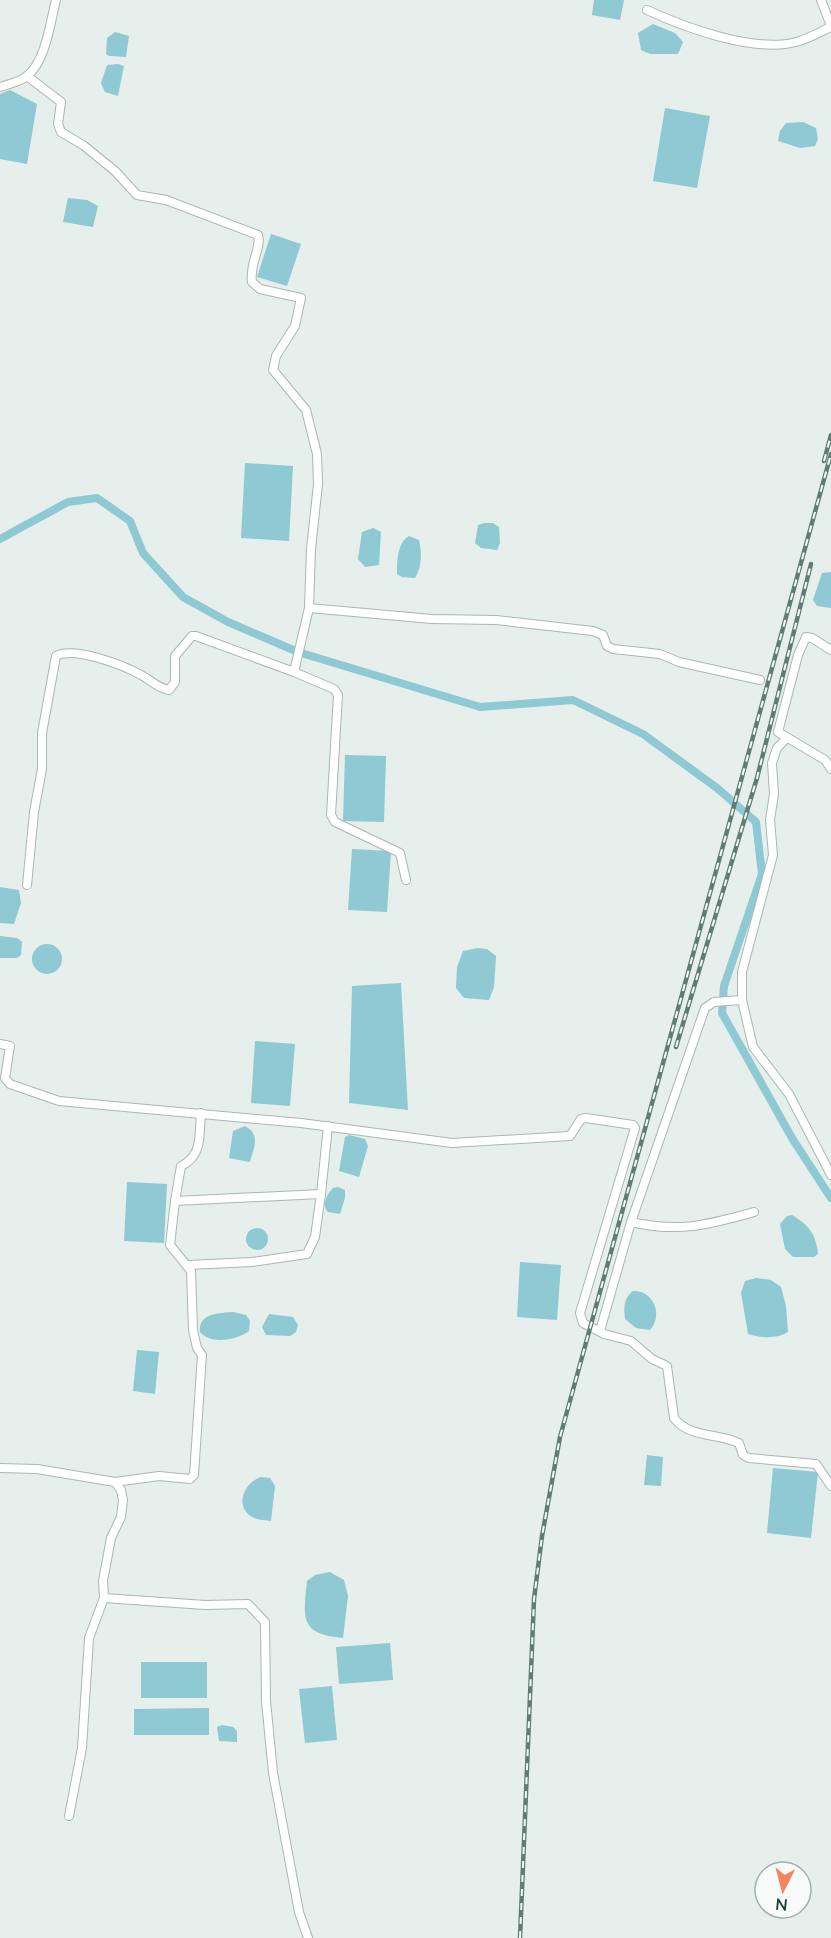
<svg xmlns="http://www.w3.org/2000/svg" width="831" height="1938" font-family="Lato,sans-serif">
	<rect width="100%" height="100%" fill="#e6efeb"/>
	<g fill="#8ec9d4">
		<polygon points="594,0 624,0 620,20 592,15"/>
		<polygon points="653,24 675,33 683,42 678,54 650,54 641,50 638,33"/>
		<polygon points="115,32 129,36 126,57 109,56 106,54 107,38"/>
		<polygon points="118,64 124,66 118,96 105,92 101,83 107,65"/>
		<polygon points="10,90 37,104 27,164 0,159 0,94"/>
		<polygon points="665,108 710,116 697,188 653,181"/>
		<polygon points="803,122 816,128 818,139 815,146 800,148 778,141 780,131 786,123"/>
		<polygon points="68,198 87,200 98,206 93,227 63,222"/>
		<polygon points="271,234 301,244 287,286 257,277"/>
		<polygon points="245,463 293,466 289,541 241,538"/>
		<polygon points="484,523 493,523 499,527 500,543 497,550 481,548 475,543 478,525"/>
		<polygon points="373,528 381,532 379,565 365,567 358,559 362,532"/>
		<path d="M409,536l10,4c3,12 3,27 -4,38l-13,-1 -5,-3c0,-13 0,-31 12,-38z"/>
		<polygon points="831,572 831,608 817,606 813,600 822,573"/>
		<polygon points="345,755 386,756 384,822 343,821"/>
		<polygon points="352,849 391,851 387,912 348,910"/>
		<polygon points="0,887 19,890 21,903 14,924 0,923"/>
		<polygon points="0,936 17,938 22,942 21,955 17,958 0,958"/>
		<circle cx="47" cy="959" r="15"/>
		<polygon points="478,948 487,949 496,956 494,987 489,1000 464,998 456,988 457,967 463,951"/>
		<polygon points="401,983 408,1110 349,1103 352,986"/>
		<polygon points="255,1041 295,1044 290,1106 251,1103"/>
		<path d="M245,1126c16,9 9,21 5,36l-21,-4 4,-27z"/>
		<polygon points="349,1135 365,1139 368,1146 359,1177 339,1171 345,1137"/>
		<polygon points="127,1182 167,1184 164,1243 124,1241"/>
		<path d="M338,1187l7,3v8l-5,16 -12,-2c-7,-7 -1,-18 5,-24z"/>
		<path d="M792,1215c16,10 24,18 26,39l-4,3h-21l-8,-8 -5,-25 7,-8z"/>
		<circle cx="257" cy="1239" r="11"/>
		<polygon points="520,1262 561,1265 557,1320 517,1317"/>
		<path d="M756,1278l15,2 10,7 5,19 2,26c-11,7 -28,6 -40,2l-7,-41 4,-12z"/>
		<path d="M633,1291c20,-1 31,24 17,39l-14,-2 -11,-9c-1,-12 -2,-20 8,-28z"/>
		<path d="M233,1312l13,3 4,6 -1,10c-11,9 -39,14 -49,1 -2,-19 19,-19 33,-20z"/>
		<polygon points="269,1314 293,1317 298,1325 296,1332 290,1336 266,1335 262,1327"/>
		<polygon points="137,1350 159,1352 155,1394 133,1391"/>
		<polygon points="647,1455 663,1457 661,1486 644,1485"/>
		<polygon points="773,1468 818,1472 811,1538 767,1533"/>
		<path d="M261,1477l9,1 5,8 -4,35c-8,-1 -17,-1 -23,-7 -13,-13 -1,-33 13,-37z"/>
		<path d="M330,1572l14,8 4,16 -5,42c-43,-4 -40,-19 -36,-57l8,-6z"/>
		<polygon points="390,1643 393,1680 339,1684 336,1647"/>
		<rect x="141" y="1662" width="66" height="36"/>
		<polygon points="332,1686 337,1740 305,1743 299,1689"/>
		<polygon points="209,1708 209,1735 134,1735 134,1709"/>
		<polygon points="222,1725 233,1727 237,1731 237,1742 219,1741 217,1727"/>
	</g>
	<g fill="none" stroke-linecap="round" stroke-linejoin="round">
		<polyline stroke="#8ec9d4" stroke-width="8" points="0,539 68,502 97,498 130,521 143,553 183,597 228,622 298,652 480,707 573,700 643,734 717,788 756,822 762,874 724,986 722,1013 792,1138 831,1198"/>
		<defs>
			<g id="minor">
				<polyline points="821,0 831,26"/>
				<path d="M647,10c39,18 107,43 149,32 12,-3 24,-10 35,-15"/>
				<path d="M27,76l34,26 -3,22 3,8 22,13 32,26 22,24 29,5 92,35c4,12 -9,29 -6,47l8,7 41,9 -6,28 -19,30 -3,14 33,40 11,44 1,30 -7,65 -2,59 123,11 64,1 97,11 10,4 4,11 6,3 47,5 19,8 81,18"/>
				<path d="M0,87c9,-3 20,-5 27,-11 19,-15 23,-53 29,-76"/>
				<polyline points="309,608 294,672 334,689 338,695 331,815 335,822 400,853 406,880"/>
				<polyline points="831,650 812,638 806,637 798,655 778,732 825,760 831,769"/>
				<polyline points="787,738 777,748 772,763 774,794 770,820 773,855 742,972 742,1000 753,1047 789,1094 831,1175"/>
				<path d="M27,885l7,-73 8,-43v-36l14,-77c18,-10 67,9 85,19 10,5 16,13 28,15l6,-8v-26l17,-20h4l98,36"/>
				<path d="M0,1044l10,2 -5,32 5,6 49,17 242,22 151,20 118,-7 11,-17 5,-1 47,7 2,3 -55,185 3,10 21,11 27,7 21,18 15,7 7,52c15,20 44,15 65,25l4,12 6,3 67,6 15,22"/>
				<path d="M175,1201l6,-35c22,-10 18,-32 20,-53"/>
				<polyline points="631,1222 705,1008 714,1002 742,1000"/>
				<polyline points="188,1265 252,1262 307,1254 315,1237 321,1194"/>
				<path d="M600,1331l31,-109c49,11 76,3 123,-10"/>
				<polyline points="0,1468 37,1469 115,1482 121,1490 123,1500 121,1517 111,1538 103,1581 104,1598 89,1638 82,1748 69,1816"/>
				<polyline points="115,1482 159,1476 190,1479 194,1475 202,1355 197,1348 193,1330 191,1271 170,1245 175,1201 321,1194 328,1126"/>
				<polyline points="104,1598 205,1605 248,1604 265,1622 266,1701 273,1773 299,1912 308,1938"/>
			</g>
		</defs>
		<use href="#minor" stroke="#a8b8b2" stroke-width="10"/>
		<use href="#minor" stroke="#fff" stroke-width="8"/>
		<defs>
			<g id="rail">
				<polyline points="824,461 831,435"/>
				<polyline points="676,1047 757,778 811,564"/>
				<polyline points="520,1938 534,1599 542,1536 560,1437 831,454"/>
			</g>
		</defs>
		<use href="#rail" stroke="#5f7d75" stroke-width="4.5"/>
		<use href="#rail" stroke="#f7fbf9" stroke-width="2" stroke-dasharray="7" stroke-linecap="butt"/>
	</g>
	<g transform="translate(783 1890) rotate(186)"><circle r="28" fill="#f7fbf9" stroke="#a3b1ad" stroke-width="1.5"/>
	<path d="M0-4.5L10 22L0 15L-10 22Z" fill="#f4845f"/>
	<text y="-9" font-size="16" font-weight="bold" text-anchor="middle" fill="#24423a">N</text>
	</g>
</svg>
